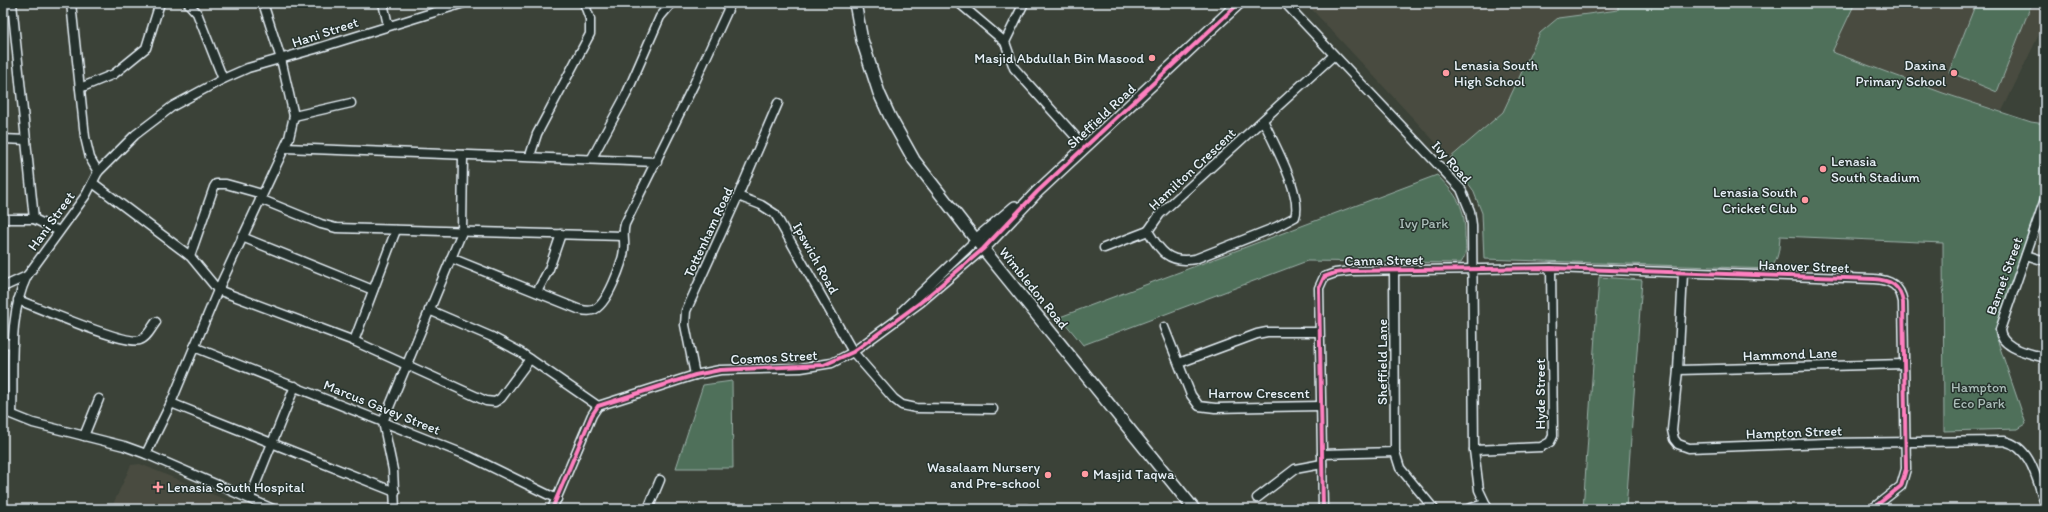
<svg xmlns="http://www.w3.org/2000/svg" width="2048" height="512" font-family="Itim,sans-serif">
	<rect width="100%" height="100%" fill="#3b4238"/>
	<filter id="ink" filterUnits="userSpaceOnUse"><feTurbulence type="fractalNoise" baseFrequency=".025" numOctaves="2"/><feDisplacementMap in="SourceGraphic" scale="8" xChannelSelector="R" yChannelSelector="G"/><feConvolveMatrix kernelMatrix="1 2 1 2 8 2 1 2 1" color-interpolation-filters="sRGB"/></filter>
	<g filter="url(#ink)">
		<g fill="#494c40">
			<polygon points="1306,3 1618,3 1618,10 1558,18 1540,33 1503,112 1450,158"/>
			<polygon points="1855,3 2045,3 2045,22 2002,111 1943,93 1832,52"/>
			<polygon points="140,464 248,509 111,509 131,465"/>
		</g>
		<g fill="#4f705a" stroke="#9cb0a9">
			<path d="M1618,3h237l-23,49 111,41 88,29 14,2v68l-50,141 31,91 -8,5 -74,2 -1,-188 -163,-7c-1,14 -1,23 -10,33l-286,-10 -2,-46 -9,-23 -23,-32 53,-46 37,-79 18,-15 60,-8z"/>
			<polygon points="1976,3 2025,3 2031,5 1997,92 1949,72"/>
			<path d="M1437,175c21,22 28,30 28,62 1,10 2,17 -4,26l-154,-2 -224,84 -23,-28z"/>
			<polygon points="1599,277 1642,280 1626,509 1583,509"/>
			<polygon points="732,381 733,468 676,468 703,385"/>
		</g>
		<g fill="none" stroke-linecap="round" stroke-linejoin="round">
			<defs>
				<g id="street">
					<polyline points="12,3 34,219"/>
					<polyline points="71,3 85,137 90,158 98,172"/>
					<polyline points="188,3 197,13 223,79"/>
					<polyline points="383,3 388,25"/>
					<polyline points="959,3 1005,42"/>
					<polyline points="1024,3 1005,42 1014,68 1084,146"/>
					<polyline points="1285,3 1461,189 1470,211 1472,225 1474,450 1479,490 1488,509"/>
					<polyline points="80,88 114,74 146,48 160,3"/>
					<polyline points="294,116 351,103"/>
					<path d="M1263,120c10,22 40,75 32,97l-19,10 -81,32c-26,5 -35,-8 -47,-28l12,-17 173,-158"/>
					<polyline points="3,139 26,140"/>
					<polyline points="285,148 657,162"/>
					<polyline points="530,156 537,134 590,34 590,19 584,3"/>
					<polyline points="592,158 626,95 660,17 672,3"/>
					<polyline points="93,183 190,256 218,290 354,341 486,401 495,402 501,398 530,359"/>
					<polyline points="738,196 761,205 775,214 853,352 894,399 902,405 916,408 993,409"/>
					<polyline points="260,199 321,224 336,228 623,236"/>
					<path d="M2045,199l-45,131c1,19 30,23 45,28"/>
					<polyline points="3,219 34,219 59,231"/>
					<polyline points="242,237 373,290"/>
					<polyline points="1104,248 1148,231"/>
					<polyline points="2026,255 2045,261"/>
					<polyline points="190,256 214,187 216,184 226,184 262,194"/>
					<path d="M451,258l127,51c4,1 10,3 15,1 14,-4 30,-48 31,-61 1,-9 -2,-16 1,-25l69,-140 37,-81"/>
					<polyline points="1394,271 1395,452 1400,468 1434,509"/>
					<path d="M1683,273l-5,97 -6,60 2,9 4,5 11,4 137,-5 178,-2c28,6 33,40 41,63"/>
					<polyline points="3,287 27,276"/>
					<polyline points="537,292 549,269 561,234"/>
					<path d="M18,300c19,7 108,46 122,40 7,-2 12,-13 16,-18"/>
					<polyline points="429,310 492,337 520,352 598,406"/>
					<polyline points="903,310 976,240"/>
					<polyline points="1164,327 1191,395 1199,406 1215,408 1320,406"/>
					<polyline points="354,341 396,230"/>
					<polyline points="3,343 13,344"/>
					<polyline points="194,347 469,456 557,499"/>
					<polyline points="1179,363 1257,334 1267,332 1319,332"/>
					<polyline points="1678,370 1904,364"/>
					<polyline points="695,375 685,325 686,311 738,196 778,103"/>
					<polyline points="171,403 395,492"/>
					<polyline points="3,411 33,423 124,446 146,454 273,509"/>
					<path d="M12,413c2,-45 -5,-95 15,-137l59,-81 12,-23 37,-37 38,-29 50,-27 25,-11 67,-19 149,-46"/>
					<polyline points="84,436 99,399"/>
					<polyline points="1474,450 1541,447 1550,442 1553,436 1551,268"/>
					<polyline points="146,454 171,403 218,290 289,138 294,116 281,59 263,3"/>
					<polyline points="1322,454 1395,452"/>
					<polyline points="250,498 295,386"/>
					<polyline points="1257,498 1295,469 1322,464"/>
					<polyline points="395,509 393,470 383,422 462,232 463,155"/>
					<polyline points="552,509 592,415 598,406 695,375 720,370 801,368 832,363 853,352 921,302 983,249"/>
					<polyline points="648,509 660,480"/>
					<polyline points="1012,509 1027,509"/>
					<path d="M1323,509l-4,-221 5,-11 11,-4 15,-2 201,-3 323,11c16,1 26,6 29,23l3,167 -5,17 -29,23"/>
					<polyline points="1468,509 1484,504"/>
				</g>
				<g id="secondary">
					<polyline points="855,3 862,40 879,93 890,117 914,160 976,240 1194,509"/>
					<polyline points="976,240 1015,207"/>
					<polyline points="983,249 1037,192 1239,3"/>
				</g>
			</defs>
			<use href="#street" stroke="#e8f1f8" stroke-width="11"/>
			<use href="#secondary" stroke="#e8f1f8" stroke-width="14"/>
			<use href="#street" stroke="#26332d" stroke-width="8"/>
			<use href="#secondary" stroke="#26332d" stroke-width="11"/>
			<defs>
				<g id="cycleway">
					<polyline points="552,509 592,415 598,406 695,375 720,370 824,365 853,352 921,302 983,249 1037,192 1239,3"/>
					<path d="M1323,509l-4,-221 5,-11 11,-4 15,-2 201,-3 323,11c16,1 26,6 29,23l3,167 -5,17 -29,23"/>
				</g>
			</defs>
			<use href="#cycleway" stroke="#26332d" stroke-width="6"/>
			<use href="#cycleway" stroke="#ff80c0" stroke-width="4"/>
		</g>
	</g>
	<g fill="#ff9aa2" stroke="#26332d" stroke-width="1.5">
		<circle cx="1152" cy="58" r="4"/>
		<circle cx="1446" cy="73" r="4"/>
		<circle cx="1954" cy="73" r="4"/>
		<circle cx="1823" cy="169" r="4"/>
		<circle cx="1805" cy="200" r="4"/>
		<circle cx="1085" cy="474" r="4"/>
		<circle cx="1048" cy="475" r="4"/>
		<path d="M156 481h4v4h4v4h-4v4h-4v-4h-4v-4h4z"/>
	</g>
	<g text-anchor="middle" stroke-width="3" stroke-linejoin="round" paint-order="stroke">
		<g font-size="14" fill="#e8f1f8" stroke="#26332d">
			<text transform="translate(325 32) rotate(-18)" y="5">Hani Street</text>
			<text transform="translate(1101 116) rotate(-43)" y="5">Sheffield Road</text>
			<text transform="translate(1452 162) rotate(48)" y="5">Ivy Road</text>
			<text transform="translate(1192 169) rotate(-43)" y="5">Hamilton Crescent</text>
			<text transform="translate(51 221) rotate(-54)" y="5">Hani Street</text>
			<text transform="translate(708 232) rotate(-65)" y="5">Tottenham Road</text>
			<text transform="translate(816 258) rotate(61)" y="5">Ipswich Road</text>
			<text transform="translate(1384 260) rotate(-1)" y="5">Canna Street</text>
			<text transform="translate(1804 266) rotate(2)" y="5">Hanover Street</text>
			<text transform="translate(2004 276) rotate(-70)" y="5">Barnet Street</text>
			<text transform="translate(1034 288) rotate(51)" y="5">Wimbledon Road</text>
			<text transform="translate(1790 354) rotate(-2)" y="5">Hammond Lane</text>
			<text transform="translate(774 357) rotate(-3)" y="5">Cosmos Street</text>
			<text transform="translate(1382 362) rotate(-90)" y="5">Sheffield Lane</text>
			<text x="1259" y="398">Harrow Crescent</text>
			<text transform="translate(1540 394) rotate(-90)" y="5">Hyde Street</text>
			<text transform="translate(382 407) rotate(22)" y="5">Marcus Gavey Street</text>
			<text transform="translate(1794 432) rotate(-2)" y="5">Hampton Street</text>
		</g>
		<g font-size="14" fill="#e8f1f8" stroke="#26332d" text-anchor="end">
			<text x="1144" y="63">Masjid Abdullah Bin Masood</text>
			<text x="1454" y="70" text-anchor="start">Lenasia South<tspan x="1454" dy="16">High School</tspan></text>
			<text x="1946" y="70">Daxina<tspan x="1946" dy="16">Primary School</tspan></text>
			<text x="1831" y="166" text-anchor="start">Lenasia<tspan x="1831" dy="16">South Stadium</tspan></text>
			<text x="1797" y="197">Lenasia South<tspan x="1797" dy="16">Cricket Club</tspan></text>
			<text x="1040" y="472">Wasalaam Nursery<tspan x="1040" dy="16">and Pre-school</tspan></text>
			<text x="1093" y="479" text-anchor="start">Masjid Taqwa</text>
			<text x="167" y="492" text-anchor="start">Lenasia South Hospital</text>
		</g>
		<g font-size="14" fill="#abbdb9" stroke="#26332d">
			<text x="1424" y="228">Ivy Park</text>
			<text x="1979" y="392">Hampton<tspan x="1979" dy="16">Eco Park</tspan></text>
		</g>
	</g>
	<rect width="2048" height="512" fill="none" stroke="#26332d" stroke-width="16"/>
	<rect x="8" y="8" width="2032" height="496" fill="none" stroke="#e8f1f8" stroke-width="1.5" filter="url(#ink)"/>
</svg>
